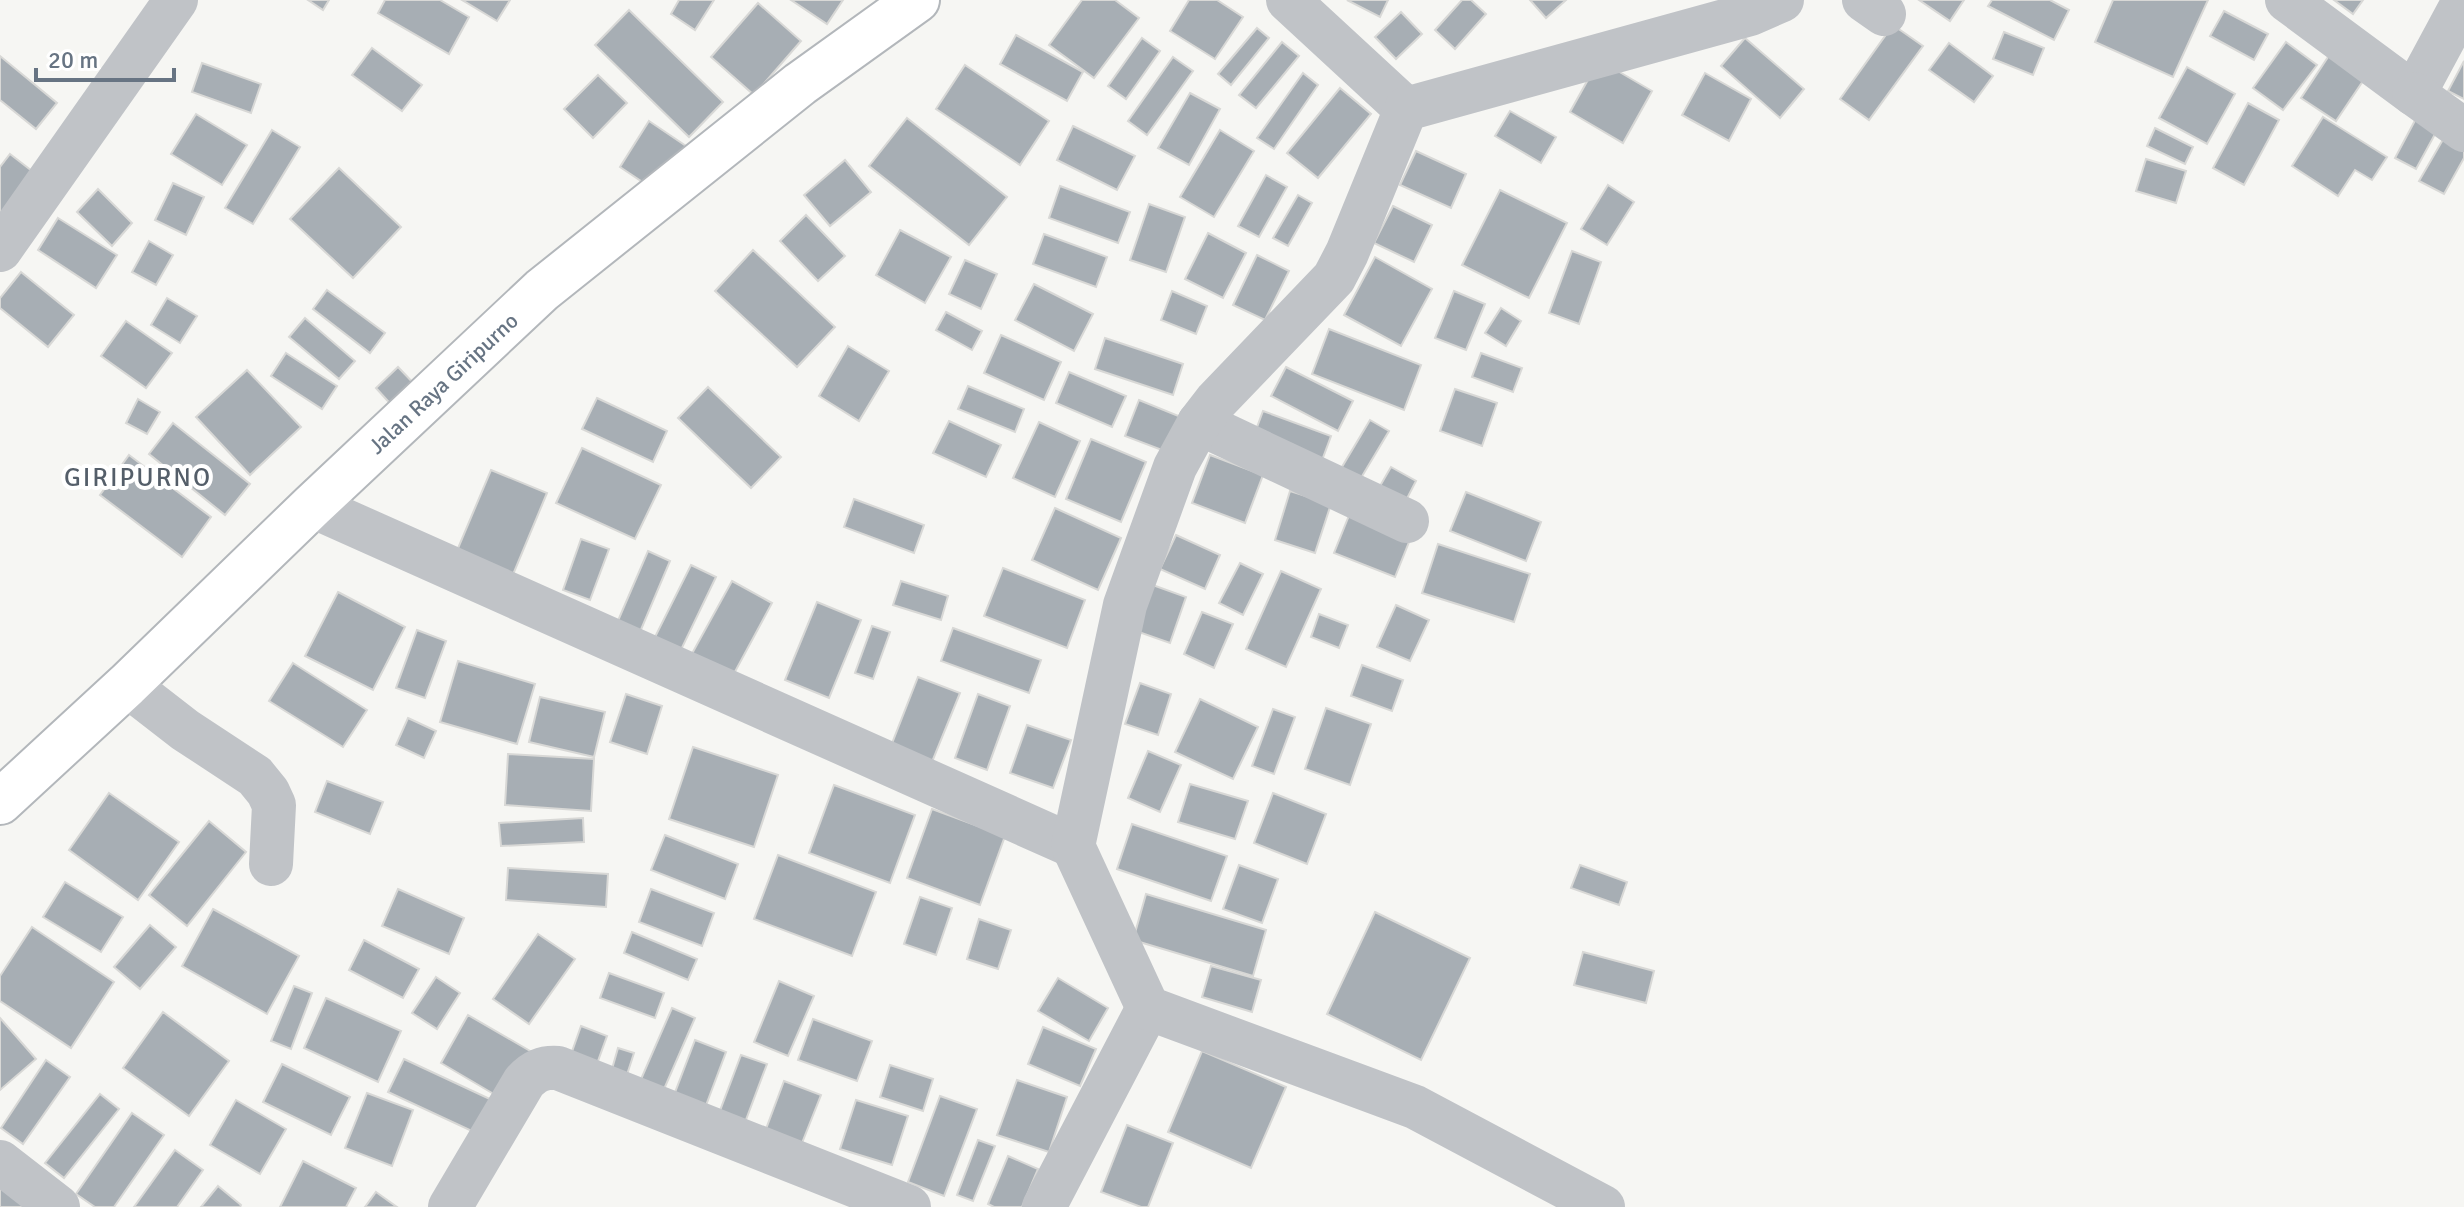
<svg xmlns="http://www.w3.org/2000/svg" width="2464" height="1207" font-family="Signika,sans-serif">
	<rect width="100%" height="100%" fill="#f6f6f3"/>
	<g fill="#a7aeb4" stroke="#d8d8d6" stroke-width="2">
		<polygon points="308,0 329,0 323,10"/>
		<polygon points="385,0 440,0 469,17 449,54 378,13"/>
		<polygon points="462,0 510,0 497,21"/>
		<polygon points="679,0 714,0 695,30 671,14"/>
		<polygon points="791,0 843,0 827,24"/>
		<polygon points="1082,0 1115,0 1139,18 1094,78 1049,45"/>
		<polygon points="1189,0 1217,0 1243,17 1215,59 1170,31"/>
		<polygon points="1347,0 1388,0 1380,17"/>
		<polygon points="1462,0 1471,0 1486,14 1455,49 1435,30"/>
		<polygon points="1530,0 1566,0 1546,18"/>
		<polygon points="1919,0 1964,0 1950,21"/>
		<polygon points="1992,0 2050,0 2069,10 2054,40 1988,6"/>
		<polygon points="2113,0 2208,0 2173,77 2095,42"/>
		<polygon points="2334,0 2363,0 2353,14"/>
		<polygon points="758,3 801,41 754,95 711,57"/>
		<polygon points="629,10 723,102 689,137 595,45"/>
		<polygon points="2224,11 2268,34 2254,60 2210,36"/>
		<polygon points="1401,12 1422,34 1396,59 1375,37"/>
		<polygon points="1893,25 1923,46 1869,120 1840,99"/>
		<polygon points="1257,28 1269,38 1231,85 1218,74"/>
		<polygon points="2004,32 2044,48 2033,75 1993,59"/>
		<polygon points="1016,35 1083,72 1067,101 1000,64"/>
		<polygon points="1142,38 1160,51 1126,99 1108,86"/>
		<polygon points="1745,38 1804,89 1780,118 1721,66"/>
		<polygon points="1282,42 1299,56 1256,108 1239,95"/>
		<polygon points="2286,42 2317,65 2283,110 2253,88"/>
		<polygon points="1949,43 1993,76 1974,102 1929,70"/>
		<polygon points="2336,45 2371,69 2336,121 2301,98"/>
		<polygon points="372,48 422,85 402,111 352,75"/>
		<polygon points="0,56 57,103 36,129 0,100"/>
		<polygon points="1173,57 1193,71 1147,135 1128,121"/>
		<polygon points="1599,60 1652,91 1623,143 1570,112"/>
		<polygon points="2464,61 2464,99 2448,91"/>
		<polygon points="202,63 261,84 251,113 192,92"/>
		<polygon points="965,65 1049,121 1020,165 936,109"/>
		<polygon points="2187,67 2235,94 2207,144 2159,118"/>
		<polygon points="1303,73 1318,85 1274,149 1257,138"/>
		<polygon points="1705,73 1751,99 1729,141 1682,115"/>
		<polygon points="598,75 627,103 593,138 564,109"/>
		<polygon points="1340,88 1371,114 1318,178 1287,153"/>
		<polygon points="1190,93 1220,109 1189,165 1158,148"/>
		<polygon points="2248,103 2279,120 2244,185 2213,168"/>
		<polygon points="1510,111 1556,137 1541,163 1495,136"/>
		<polygon points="2419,113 2440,125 2416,169 2395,158"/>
		<polygon points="196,114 247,145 222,185 171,154"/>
		<polygon points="2323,117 2387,157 2372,180 2355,170 2338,196 2292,166"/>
		<polygon points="907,118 1007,197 969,245 869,166"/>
		<polygon points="649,121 689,148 659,193 620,167"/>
		<polygon points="1073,126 1135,156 1117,190 1057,160"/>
		<polygon points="2155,128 2193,147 2185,164 2147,146"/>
		<polygon points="272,130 300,147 253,224 225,208"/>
		<polygon points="1220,130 1254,151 1214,217 1180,197"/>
		<polygon points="2445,136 2464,147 2464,158 2444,194 2419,181"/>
		<polygon points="1416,151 1466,174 1451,208 1400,185"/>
		<polygon points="10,154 41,178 0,233 0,167"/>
		<polygon points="2146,159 2186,171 2176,203 2136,191"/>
		<polygon points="845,160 871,192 830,226 804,195"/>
		<polygon points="339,168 401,227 353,278 290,219"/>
		<polygon points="1266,175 1287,187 1259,237 1238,226"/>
		<polygon points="173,183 204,197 186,235 155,220"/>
		<polygon points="1608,185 1634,202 1607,245 1581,229"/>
		<polygon points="1060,186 1130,212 1118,243 1049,218"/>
		<polygon points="98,189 132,223 112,246 77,212"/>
		<polygon points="1500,190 1567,223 1529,298 1462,265"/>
		<polygon points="1298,195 1312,203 1288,246 1273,238"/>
		<polygon points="1149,204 1185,217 1166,272 1130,260"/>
		<polygon points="1393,206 1432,225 1414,262 1374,243"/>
		<polygon points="806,215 845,256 818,281 780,241"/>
		<polygon points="58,218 117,255 96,288 38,250"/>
		<polygon points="900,230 951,257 925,303 876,275"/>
		<polygon points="1208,233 1246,253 1223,298 1185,279"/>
		<polygon points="1044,234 1107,257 1096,287 1033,264"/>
		<polygon points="149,241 173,255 156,285 132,272"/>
		<polygon points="753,250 835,327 797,367 715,291"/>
		<polygon points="1572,251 1601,262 1579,324 1549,313"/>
		<polygon points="1257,255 1289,271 1265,320 1233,305"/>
		<polygon points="1375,257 1432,289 1401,346 1344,315"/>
		<polygon points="965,260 997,274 981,309 949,294"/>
		<polygon points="21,272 74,315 48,347 0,308 0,298"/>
		<polygon points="1034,284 1093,314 1074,351 1015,320"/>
		<polygon points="327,290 385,333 370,353 313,309"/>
		<polygon points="1172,291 1207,306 1196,334 1161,320"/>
		<polygon points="1454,291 1485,304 1466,350 1435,338"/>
		<polygon points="167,298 197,316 180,343 151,325"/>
		<polygon points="1501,308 1521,321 1506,346 1485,333"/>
		<polygon points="946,312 982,331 972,350 936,330"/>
		<polygon points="305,318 355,361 339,379 289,337"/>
		<polygon points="126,321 172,353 146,388 101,356"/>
		<polygon points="1329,329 1421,365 1404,410 1312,374"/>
		<polygon points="1001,335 1061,362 1044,400 984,373"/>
		<polygon points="1105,338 1183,364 1173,395 1095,369"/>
		<polygon points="848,346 889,371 859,421 819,396"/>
		<polygon points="286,353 337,386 322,409 271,376"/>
		<polygon points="1481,353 1522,368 1513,392 1472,377"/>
		<polygon points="398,367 419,389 396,410 376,388"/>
		<polygon points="1286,367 1353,401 1338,431 1271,396"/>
		<polygon points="247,370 301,427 250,475 196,417"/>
		<polygon points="1069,372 1126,396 1112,427 1056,403"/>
		<polygon points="968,386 1024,409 1015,432 958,409"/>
		<polygon points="708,387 781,457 751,488 678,418"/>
		<polygon points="1455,389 1497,403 1482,446 1440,431"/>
		<polygon points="597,398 667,431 653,462 582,429"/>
		<polygon points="138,399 160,412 147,434 126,423"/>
		<polygon points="1139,400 1181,417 1167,452 1125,436"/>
		<polygon points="1263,411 1331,436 1321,463 1253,438"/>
		<polygon points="1370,420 1389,431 1358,483 1339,472"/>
		<polygon points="949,421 1001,445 986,477 933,453"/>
		<polygon points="1039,422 1080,441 1055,497 1013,478"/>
		<polygon points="173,423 250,484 225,515 149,454"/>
		<polygon points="1091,439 1146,462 1121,522 1066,499"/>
		<polygon points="582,448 661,485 635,539 556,503"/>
		<polygon points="129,455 211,517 182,557 100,495"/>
		<polygon points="1210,455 1263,475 1245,523 1192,503"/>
		<polygon points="1391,467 1416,481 1400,512 1373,498"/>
		<polygon points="491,470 547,493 512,577 456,553"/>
		<polygon points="1290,491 1331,504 1315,553 1275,540"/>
		<polygon points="1466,492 1541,522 1526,561 1450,531"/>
		<polygon points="854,499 924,525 914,553 844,527"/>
		<polygon points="1055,508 1121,538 1098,590 1032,560"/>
		<polygon points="1350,513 1411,537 1395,577 1334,553"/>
		<polygon points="1176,535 1220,555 1205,589 1160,569"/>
		<polygon points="581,539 609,549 590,600 563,590"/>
		<polygon points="1438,544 1530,574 1514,622 1422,593"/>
		<polygon points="648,551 670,561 640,632 617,623"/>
		<polygon points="1240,563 1263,574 1243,615 1219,603"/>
		<polygon points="691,565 716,577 678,656 652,643"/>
		<polygon points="1003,568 1085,600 1067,648 984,616"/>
		<polygon points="1281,571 1321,589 1286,667 1246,649"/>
		<polygon points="732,581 772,603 730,681 689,659"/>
		<polygon points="901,581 948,596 941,620 893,605"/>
		<polygon points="1150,584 1186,597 1170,643 1133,630"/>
		<polygon points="338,592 405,627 373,690 305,656"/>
		<polygon points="817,602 861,620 829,698 785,680"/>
		<polygon points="1396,605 1429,620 1410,661 1377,647"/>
		<polygon points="1202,612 1233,624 1214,668 1184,654"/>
		<polygon points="1319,614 1348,625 1339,648 1311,637"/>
		<polygon points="872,626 890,632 873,679 855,673"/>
		<polygon points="953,628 1041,660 1029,693 941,661"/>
		<polygon points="417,630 446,641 425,698 396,688"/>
		<polygon points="458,661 535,684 517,744 440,722"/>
		<polygon points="293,663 367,710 343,747 269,701"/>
		<polygon points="1362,665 1403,680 1392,711 1351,696"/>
		<polygon points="918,677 960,693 932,762 891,746"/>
		<polygon points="1140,683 1171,694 1158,735 1125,724"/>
		<polygon points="626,694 662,706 647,754 610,742"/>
		<polygon points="978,694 1010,706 987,770 955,758"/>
		<polygon points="540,697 605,712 594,757 529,742"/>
		<polygon points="1200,699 1258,727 1233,779 1175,752"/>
		<polygon points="1326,708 1371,724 1350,785 1305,769"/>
		<polygon points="1273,709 1295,717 1274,774 1252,766"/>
		<polygon points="408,718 436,731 424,758 396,745"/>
		<polygon points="1027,725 1071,740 1053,788 1010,773"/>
		<polygon points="693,747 778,775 754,847 669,819"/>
		<polygon points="1148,751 1181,765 1160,812 1128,798"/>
		<polygon points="508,754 594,759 591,811 505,805"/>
		<polygon points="327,781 383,802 370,834 315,812"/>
		<polygon points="1190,784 1248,801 1235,839 1178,822"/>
		<polygon points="834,785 915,815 890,883 809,853"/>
		<polygon points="109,793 179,842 138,900 69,850"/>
		<polygon points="1273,793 1326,814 1307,864 1254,843"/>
		<polygon points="932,809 1005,836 980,905 907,878"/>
		<polygon points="583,818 584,842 501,846 499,823"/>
		<polygon points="209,821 246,852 187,926 149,895"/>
		<polygon points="1132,824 1227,856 1211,901 1117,869"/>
		<polygon points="665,835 738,864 725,899 651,870"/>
		<polygon points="778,855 876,892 852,956 754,919"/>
		<polygon points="1239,865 1278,879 1262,923 1223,909"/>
		<polygon points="1580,865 1627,882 1619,905 1571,888"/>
		<polygon points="508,868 608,874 606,907 506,900"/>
		<polygon points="65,882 123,917 101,952 43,917"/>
		<polygon points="398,889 464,918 449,954 382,926"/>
		<polygon points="651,889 714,913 702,946 639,922"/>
		<polygon points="1146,894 1266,930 1253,976 1133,940"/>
		<polygon points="920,897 952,908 936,955 904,944"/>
		<polygon points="213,909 299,956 267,1014 182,966"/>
		<polygon points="1375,912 1470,958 1421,1060 1327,1014"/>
		<polygon points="979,919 1011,930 998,969 967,959"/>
		<polygon points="150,925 176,947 140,989 114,967"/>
		<polygon points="32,927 114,982 71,1048 0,1001 0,976"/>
		<polygon points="632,932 697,959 688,980 624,953"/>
		<polygon points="538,934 575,959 529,1024 493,999"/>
		<polygon points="364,940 419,969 403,998 349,970"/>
		<polygon points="1583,952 1654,971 1646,1003 1574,985"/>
		<polygon points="1211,966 1261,980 1252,1012 1202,997"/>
		<polygon points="609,973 664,993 655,1018 600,998"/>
		<polygon points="436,977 460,993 437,1029 412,1013"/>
		<polygon points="1058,978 1108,1008 1089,1041 1038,1011"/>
		<polygon points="779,981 814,996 788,1056 754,1042"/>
		<polygon points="294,986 312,993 291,1049 271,1041"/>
		<polygon points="326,998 401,1031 378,1082 304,1048"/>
		<polygon points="672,1008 695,1018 658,1103 635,1093"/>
		<polygon points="163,1012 229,1061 189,1116 123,1068"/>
		<polygon points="468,1015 537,1055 509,1103 441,1063"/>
		<polygon points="0,1018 36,1059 0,1090"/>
		<polygon points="813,1019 872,1041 857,1081 798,1060"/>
		<polygon points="581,1026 607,1036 594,1072 568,1063"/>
		<polygon points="1043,1027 1096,1049 1080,1086 1028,1064"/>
		<polygon points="695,1040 726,1052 702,1116 671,1103"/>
		<polygon points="618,1048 634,1053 623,1087 608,1083"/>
		<polygon points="1202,1051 1286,1087 1251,1168 1168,1132"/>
		<polygon points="741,1055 767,1064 744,1125 718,1116"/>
		<polygon points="404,1059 492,1100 476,1133 388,1092"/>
		<polygon points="46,1060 70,1077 23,1144 1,1128"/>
		<polygon points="282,1064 350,1097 331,1135 263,1102"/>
		<polygon points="890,1065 933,1079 923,1111 880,1097"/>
		<polygon points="1017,1080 1067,1097 1049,1152 997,1135"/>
		<polygon points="784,1081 821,1095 802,1143 766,1129"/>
		<polygon points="367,1093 413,1110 392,1166 345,1148"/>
		<polygon points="100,1094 119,1109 64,1178 45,1163"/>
		<polygon points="940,1096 977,1109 944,1196 908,1182"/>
		<polygon points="236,1100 286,1129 260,1174 210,1145"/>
		<polygon points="856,1100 908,1116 892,1165 840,1149"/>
		<polygon points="132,1113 164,1135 114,1207 95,1207 76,1194"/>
		<polygon points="1127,1125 1173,1143 1148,1207 1141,1207 1101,1192"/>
		<polygon points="978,1140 995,1146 973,1201 957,1195"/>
		<polygon points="175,1150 203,1170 177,1207 134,1207"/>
		<polygon points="1008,1156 1038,1169 1022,1207 994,1207 988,1204"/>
		<polygon points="303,1161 356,1188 346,1207 280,1207"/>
		<polygon points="0,1176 41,1207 0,1207"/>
		<polygon points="218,1186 241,1205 240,1207 201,1207"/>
		<polygon points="376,1192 397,1207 365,1207"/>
	</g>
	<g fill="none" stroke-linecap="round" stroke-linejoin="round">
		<defs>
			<polyline id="major" points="0,802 127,685 312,506 542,290 800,84 917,0"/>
		</defs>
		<use href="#major" stroke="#b3b7bb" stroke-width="48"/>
		<g stroke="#c0c3c7" stroke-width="44">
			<polyline points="1288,0 1406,109"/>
			<polyline points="1864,0 1884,14"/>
			<polyline points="2287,0 2414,94 2464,1"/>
			<polyline points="2414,94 2464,130"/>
			<polyline points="0,250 176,0"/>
			<polyline points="1199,423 1407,521"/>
			<polyline points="312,506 1073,846"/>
			<polyline points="127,685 185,730 255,776 268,792 274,805 271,864"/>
			<polyline points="0,1162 58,1207"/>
			<path d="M450,1207l74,-125c10,-11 19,-15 34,-14l351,139"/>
			<polyline points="1044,1207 1148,1008"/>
			<polyline points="1603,1207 1415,1107 1148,1008 1073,846 1125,605 1175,467 1199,423 1216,401 1334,278 1347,253 1406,109 1750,14 1782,0"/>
		</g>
		<use href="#major" stroke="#fff" stroke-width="44"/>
	</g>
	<g text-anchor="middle" stroke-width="8" stroke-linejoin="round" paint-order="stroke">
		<g font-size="22" fill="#677483" stroke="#fff">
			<text transform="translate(443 383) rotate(-43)" y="8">Jalan Raya Giripurno</text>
		</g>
		<g font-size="26" letter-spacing="2" fill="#545e69" stroke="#fff">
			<text x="138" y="486">GIRIPURNO</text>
		</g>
	</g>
	<path d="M36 68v12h138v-12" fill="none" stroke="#677483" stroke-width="4"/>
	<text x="48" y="68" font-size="24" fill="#677483" stroke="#ffffff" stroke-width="6" paint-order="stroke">20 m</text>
</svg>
